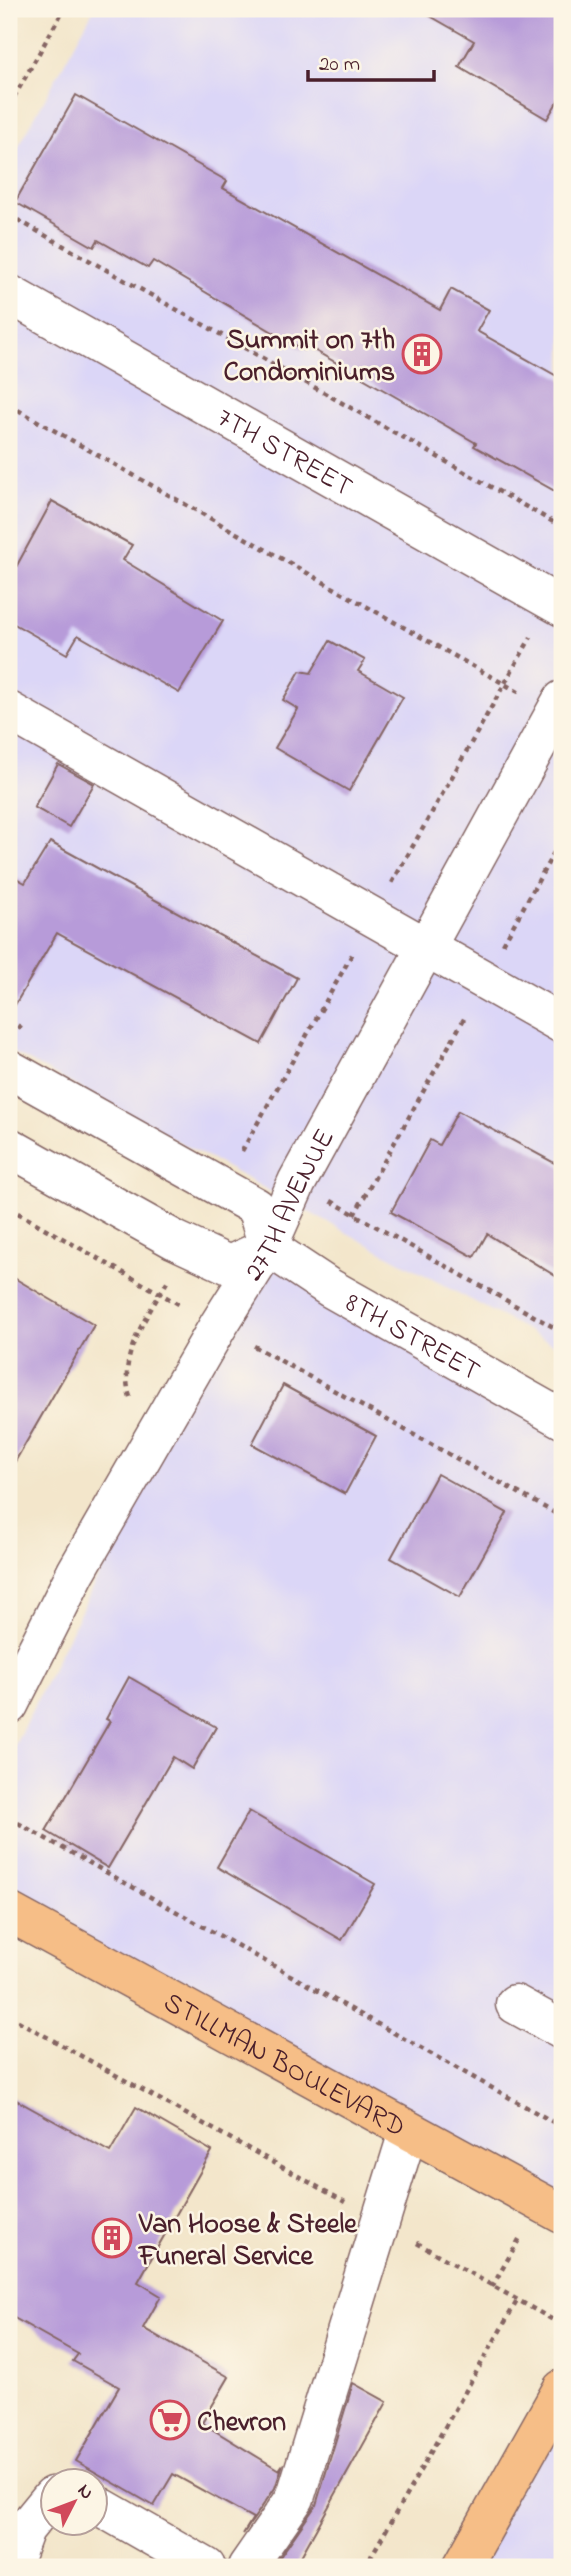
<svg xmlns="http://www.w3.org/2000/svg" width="571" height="2576" font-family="'Indie Flower',sans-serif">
	<rect width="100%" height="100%" fill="#fcf5e5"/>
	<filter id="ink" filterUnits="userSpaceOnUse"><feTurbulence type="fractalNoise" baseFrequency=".0143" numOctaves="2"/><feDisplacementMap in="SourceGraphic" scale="14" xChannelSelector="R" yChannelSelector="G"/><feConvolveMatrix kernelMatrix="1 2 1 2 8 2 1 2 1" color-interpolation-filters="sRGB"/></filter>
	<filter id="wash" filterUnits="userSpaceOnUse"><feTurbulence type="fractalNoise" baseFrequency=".00686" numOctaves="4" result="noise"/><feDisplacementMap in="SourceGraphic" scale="28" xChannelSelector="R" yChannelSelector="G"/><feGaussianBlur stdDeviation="1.57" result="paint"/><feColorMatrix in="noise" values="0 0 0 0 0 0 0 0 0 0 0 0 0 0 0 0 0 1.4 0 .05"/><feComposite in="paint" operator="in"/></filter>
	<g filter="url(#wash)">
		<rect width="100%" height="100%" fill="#f3e6cb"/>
		<g fill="#dbd6f7">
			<polygon points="94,9 562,9 562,1349 9,1050 9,164"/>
			<polygon points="260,1248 562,1419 562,2212 9,1911 9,1757"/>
			<polygon points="562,2391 562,2567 462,2567"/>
		</g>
		<g id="blocks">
			<g fill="#b79bd9">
				<polygon points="418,9 562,9 562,94 547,119 459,67 474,41"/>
				<polygon points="76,95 227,181 223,188 440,310 451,289 489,310 477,331 562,379 562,495 474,446 476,443 375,385 305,345 303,350 153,261 148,268 98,240 94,247 15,202"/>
				<polygon points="52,501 132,545 123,560 223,621 179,693 78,635 67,654 9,621 9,580"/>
				<polygon points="330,641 365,660 358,671 403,697 349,791 275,748 298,709 283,700 300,671 311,673"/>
				<polygon points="58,764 94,784 69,827 34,807"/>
				<polygon points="50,842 297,978 261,1044 57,933 9,1015 9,874 25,883"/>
				<polygon points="458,1111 562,1167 562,1280 487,1234 474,1257 391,1212 430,1140 439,1145"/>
				<polygon points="9,1275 94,1325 9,1472"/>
				<polygon points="283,1385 376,1436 345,1494 252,1444"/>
				<polygon points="437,1474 507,1513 460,1597 391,1558"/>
				<polygon points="129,1677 216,1727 192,1769 173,1757 108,1868 46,1831 110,1721 106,1719"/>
				<polygon points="249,1811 375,1884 342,1940 217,1867"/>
				<polygon points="9,2096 110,2152 136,2107 212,2151 138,2282 161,2296 143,2328 229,2377 202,2423 279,2470 283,2464 275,2488 243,2534 253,2518 173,2474 154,2506 76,2461 119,2387 73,2361 78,2354 9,2315"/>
				<polygon points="353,2383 387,2402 295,2567 273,2567 316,2505"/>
			</g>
		</g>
	</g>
	<g filter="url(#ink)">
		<use href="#blocks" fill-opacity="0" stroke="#856563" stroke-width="2"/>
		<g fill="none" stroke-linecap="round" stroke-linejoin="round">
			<defs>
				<g id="minor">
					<path id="s1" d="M9,294l553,313"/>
					<polyline points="9,711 562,1024"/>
					<path id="s2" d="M9,1069l247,138 12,40 62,41 232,131"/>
					<polyline points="9,1147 175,1240 229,1265 268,1247"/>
					<path id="s3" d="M9,1705l67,-133 142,-246 50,-79 29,-65 265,-482"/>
					<polyline points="515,2004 562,2030"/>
					<polyline points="94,2503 206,2567"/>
					<polyline points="16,2567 13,2562 25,2529 52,2496"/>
					<polyline points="247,2567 295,2498 408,2132"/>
				</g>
				<g id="major">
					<path id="s4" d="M9,1912l553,302"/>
				</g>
				<polyline id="highway" points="462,2567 562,2389"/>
			</defs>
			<use href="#minor" stroke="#856563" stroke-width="41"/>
			<use href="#major" stroke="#856563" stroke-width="41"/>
			<use href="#highway" stroke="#856563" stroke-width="41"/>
			<g stroke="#856563" stroke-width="4.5" stroke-dasharray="5 5" stroke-linecap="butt">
				<polyline points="9,106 64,9"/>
				<polyline points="9,215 562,527"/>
				<polyline points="9,405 522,694"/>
				<polyline points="392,883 531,637"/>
				<polyline points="503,944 562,838"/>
				<polyline points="9,1020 23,1029"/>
				<polyline points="242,1151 354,951"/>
				<polyline points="331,1201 562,1332"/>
				<polyline points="9,1208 182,1306"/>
				<polyline points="354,1215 465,1017"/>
				<polyline points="254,1346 562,1517"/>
				<path d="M130,1397c-13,-43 18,-81 38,-117"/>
				<polyline points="9,1818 562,2127"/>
				<polyline points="9,2016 345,2202"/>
				<polyline points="417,2243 562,2325"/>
				<polyline points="492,2287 521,2236"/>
				<polyline points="365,2567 517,2301"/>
				<polyline points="555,2567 562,2555"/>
			</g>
			<use href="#minor" stroke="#fff" stroke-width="38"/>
			<use href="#major" stroke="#f6be87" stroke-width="38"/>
			<use href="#highway" stroke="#f6be87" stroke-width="38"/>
		</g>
	</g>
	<defs>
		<symbol id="building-ring" viewBox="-11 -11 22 22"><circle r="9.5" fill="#fcf5e5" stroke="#d1495b" stroke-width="1.5"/><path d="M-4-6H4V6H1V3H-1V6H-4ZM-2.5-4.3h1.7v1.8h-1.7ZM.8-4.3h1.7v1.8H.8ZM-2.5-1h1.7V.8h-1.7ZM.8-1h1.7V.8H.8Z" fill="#d1495b"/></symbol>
		<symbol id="supermarket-ring" viewBox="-11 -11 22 22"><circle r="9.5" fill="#fcf5e5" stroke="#d1495b" stroke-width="1.5"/><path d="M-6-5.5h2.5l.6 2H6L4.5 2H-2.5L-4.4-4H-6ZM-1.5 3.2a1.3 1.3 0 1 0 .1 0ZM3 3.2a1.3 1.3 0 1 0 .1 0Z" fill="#d1495b"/></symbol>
	</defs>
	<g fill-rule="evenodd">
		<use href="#building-ring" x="400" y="332" width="44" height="44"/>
		<use href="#building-ring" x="90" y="2216" width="44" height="44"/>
		<use href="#supermarket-ring" x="148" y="2398" width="44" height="44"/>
	</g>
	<g text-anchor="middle" stroke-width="5" stroke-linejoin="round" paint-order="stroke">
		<g font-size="28" font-weight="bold" fill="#4a1f2b" stroke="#fcf5e5" text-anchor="start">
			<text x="395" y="348" text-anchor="end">Summit on 7th<tspan x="395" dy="32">Condominiums</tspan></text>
			<text x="139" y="2232">Van Hoose &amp; Steele<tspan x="139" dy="32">Funeral Service</tspan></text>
			<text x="197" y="2430">Chevron</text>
		</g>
		<g font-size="28" fill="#4a1f2b" stroke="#fcf5e5">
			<text dy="10" stroke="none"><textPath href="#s1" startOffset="318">7TH STREET</textPath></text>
			<text dy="10" stroke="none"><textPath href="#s3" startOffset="574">27TH AVENUE</textPath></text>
			<text dy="10" stroke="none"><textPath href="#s2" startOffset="495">8TH STREET</textPath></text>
			<text dy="10" stroke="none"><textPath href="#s4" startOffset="315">STILLMAN BOULEVARD</textPath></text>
		</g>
	</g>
	<rect width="571" height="2576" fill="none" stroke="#fcf5e5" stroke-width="35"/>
	<g transform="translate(74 2502) rotate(48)"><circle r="33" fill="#fcf5e5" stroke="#b59f9b" stroke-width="2"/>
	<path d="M0-5L12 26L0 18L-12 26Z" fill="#d1495b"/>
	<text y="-10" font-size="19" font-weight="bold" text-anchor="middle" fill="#4a1f2b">N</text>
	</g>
	<path d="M308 70v10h126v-10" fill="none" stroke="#4a1f2b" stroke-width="3.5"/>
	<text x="319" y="70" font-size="21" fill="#4a1f2b" stroke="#fcf5e5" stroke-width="5" paint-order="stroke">20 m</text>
</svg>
